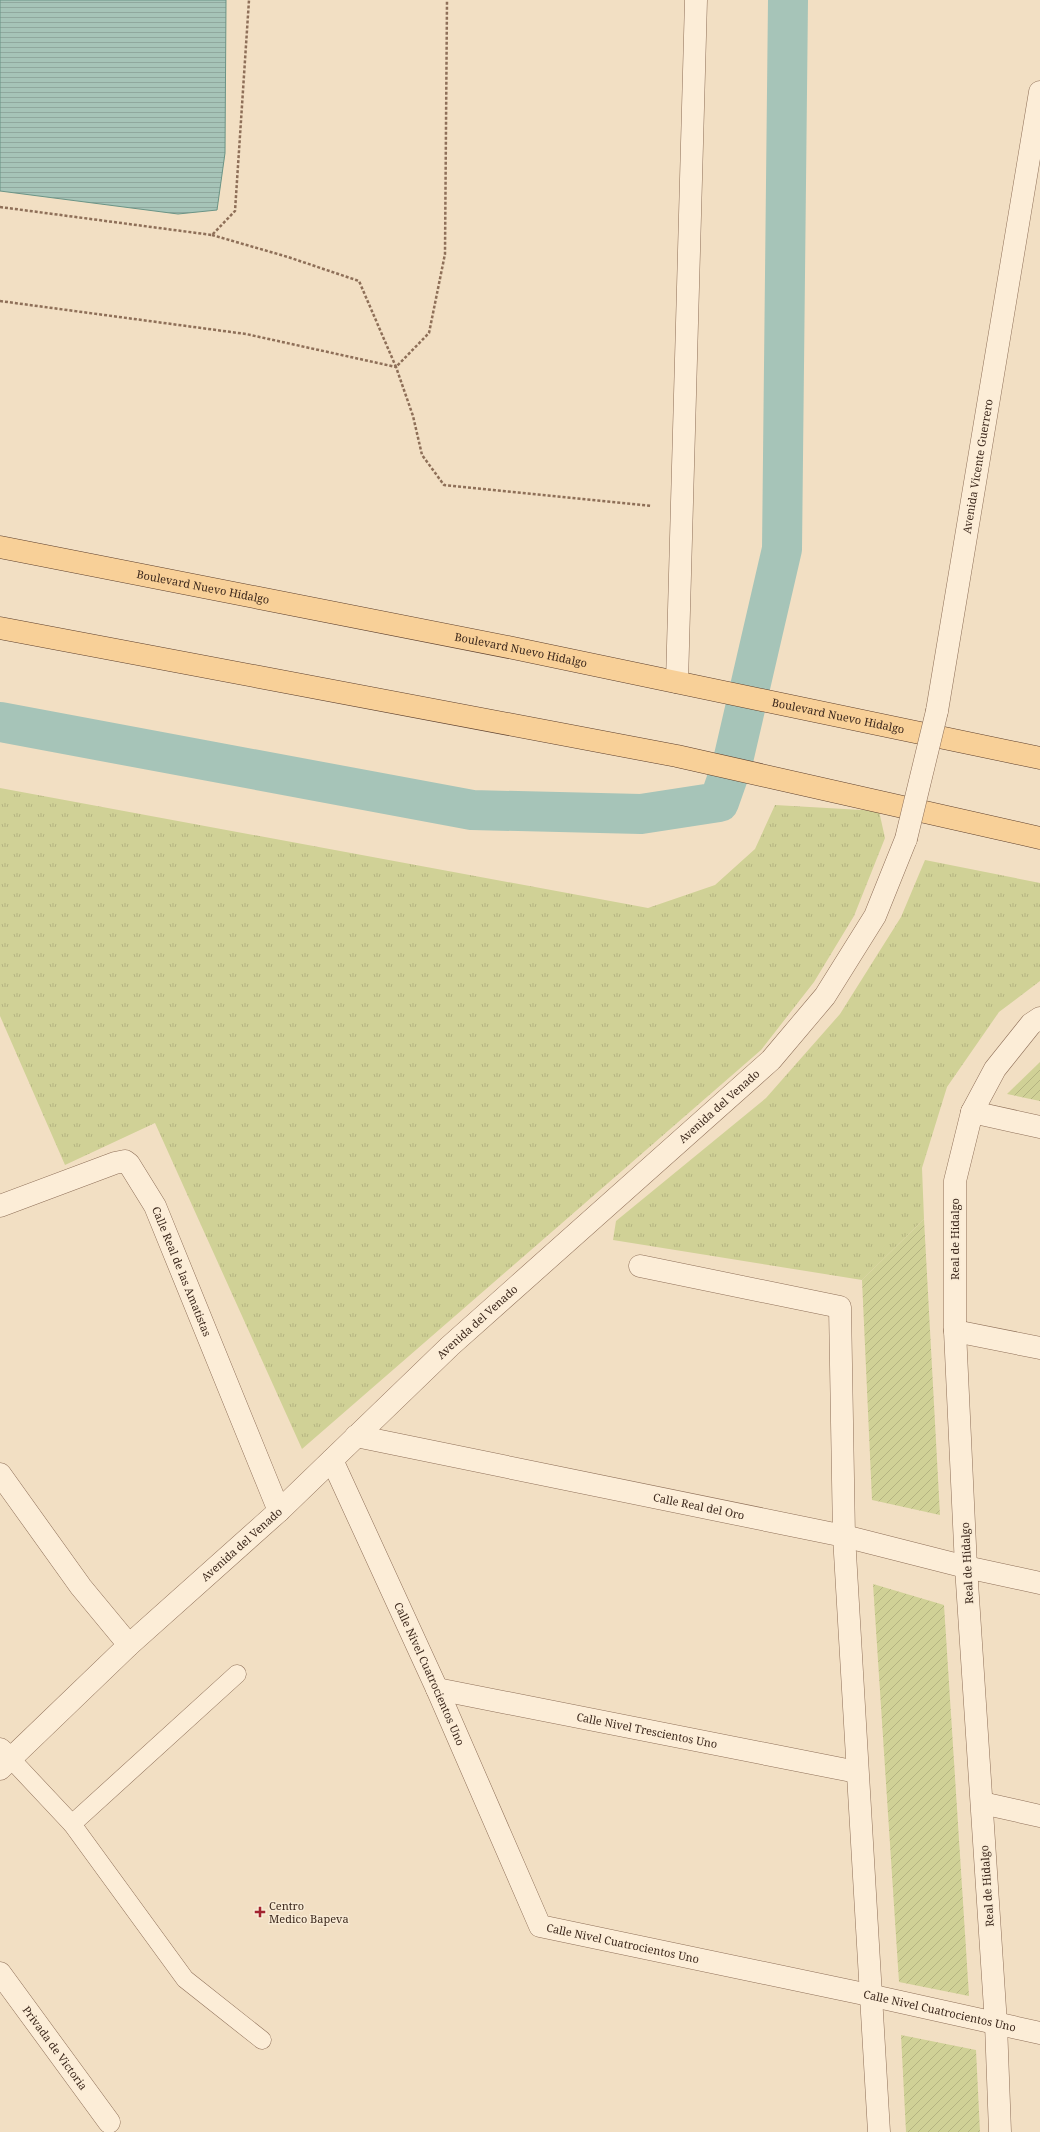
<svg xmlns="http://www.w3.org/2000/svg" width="1040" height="2132" font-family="'Noto Serif',serif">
	<defs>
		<pattern id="grass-tufts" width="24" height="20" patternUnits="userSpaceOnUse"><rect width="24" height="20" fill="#d0d196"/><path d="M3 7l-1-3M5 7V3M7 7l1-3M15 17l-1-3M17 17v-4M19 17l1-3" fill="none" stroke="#b4b381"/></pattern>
		<pattern id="garden-furrows" width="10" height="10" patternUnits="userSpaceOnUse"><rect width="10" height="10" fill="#d0d196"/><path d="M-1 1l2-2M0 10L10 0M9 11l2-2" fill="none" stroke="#b4b381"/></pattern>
		<pattern id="water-rules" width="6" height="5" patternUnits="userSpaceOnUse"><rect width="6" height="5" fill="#a6c4b8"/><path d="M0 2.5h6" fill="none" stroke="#90a89e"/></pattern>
	</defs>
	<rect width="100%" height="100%" fill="#f2dfc3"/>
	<g fill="url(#grass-tufts)">
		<polygon points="0,788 648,908 715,885 755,849 775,805 879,811 885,838 854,916 814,982 761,1050 302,1449 155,1123 65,1165 0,1016"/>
		<polygon points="925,860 1040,883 1040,981 999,1012 947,1087 922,1168 924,1219 862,1280 613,1240 616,1221 766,1098 840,1014 901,917"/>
	</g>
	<g fill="url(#garden-furrows)">
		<polygon points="1040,1062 1040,1101 1007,1094"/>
		<polygon points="924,1219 940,1515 872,1500 862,1280"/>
		<polygon points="873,1584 944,1605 969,1996 899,1982"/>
		<polygon points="901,2035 976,2050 980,2132 906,2132"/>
	</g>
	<polygon fill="url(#water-rules)" stroke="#6b9486" points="0,0 226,0 225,153 217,210 178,214 0,191"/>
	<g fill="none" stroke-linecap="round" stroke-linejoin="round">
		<polyline stroke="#a6c4b8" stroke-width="40" points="0,722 472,810 641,814 719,802 732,765 782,549 788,0"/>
		<defs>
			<g id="service">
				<polyline points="11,1759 72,1824 185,1979 262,2040"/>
				<polyline points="72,1824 237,1674"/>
			</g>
			<g id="minor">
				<polyline points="677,682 696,0"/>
				<polyline points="972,1112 1040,1127"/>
				<path id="s1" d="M0,1206l115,-43 10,-2 4,3 26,42 124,305"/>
				<polyline points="640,1266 840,1307 844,1536 879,2132"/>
				<polyline points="955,1331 1040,1348"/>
				<path id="s2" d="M356,1436l488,100 122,31 74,16"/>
				<path id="s3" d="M332,1460l105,229 103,237 329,69 171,38"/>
				<polyline points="0,1474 81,1587 129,1645"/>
				<path id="s4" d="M437,1689l420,83"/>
				<polyline points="0,1749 11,1759"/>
				<polyline points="982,1803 1040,1816"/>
				<path id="s5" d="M0,1973l109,149"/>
				<polyline points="1000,2132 996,2024 966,1567 955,1331 955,1181 972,1112 995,1069 1031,1024 1040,1018"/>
			</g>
			<g id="tertiary">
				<path id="s6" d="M937,711l103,-619"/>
				<path id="s7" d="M0,1769l129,-124 150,-134 171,-165 321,-286 54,-64 50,-80 31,-77"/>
			</g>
			<g id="primary">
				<path id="s8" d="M0,547l513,101 527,110"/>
				<polyline points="0,628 677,756 1040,838"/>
			</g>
		</defs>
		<use href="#service" stroke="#8e6f58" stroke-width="19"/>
		<use href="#minor" stroke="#8e6f58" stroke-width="23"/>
		<use href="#tertiary" stroke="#8e6f58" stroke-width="23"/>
		<use href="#primary" stroke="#5c3e2c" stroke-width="23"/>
		<g stroke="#8e6f58" stroke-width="2.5" stroke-dasharray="3 2" stroke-linecap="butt">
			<polyline points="0,207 212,235 235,211 249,0"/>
			<polyline points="212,235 288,257 359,281 396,367 429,333 445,254 447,0"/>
			<polyline points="0,301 246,334 396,367 413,416 422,455 444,485 652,506"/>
		</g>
		<use href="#service" stroke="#fcedd7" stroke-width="18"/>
		<use href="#minor" stroke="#fcedd7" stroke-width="22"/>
		<use href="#tertiary" stroke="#fcedd7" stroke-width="22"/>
		<use href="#primary" stroke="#f8d098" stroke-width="22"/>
		<defs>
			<polyline id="tertiary-bridge" points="906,839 937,711"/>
		</defs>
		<use href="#tertiary-bridge" stroke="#8e6f58" stroke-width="23" stroke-linecap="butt"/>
		<use href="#tertiary-bridge" stroke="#fcedd7" stroke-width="22"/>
	</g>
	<path fill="#a22330" stroke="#f8ead4" stroke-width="1.5" d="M258 1906h4v4h4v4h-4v4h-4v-4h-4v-4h4z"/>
	<g text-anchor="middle" stroke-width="3" stroke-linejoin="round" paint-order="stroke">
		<g font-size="11" fill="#3d291d" stroke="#f8ead4">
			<text dy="4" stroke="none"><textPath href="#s6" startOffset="248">Avenida Vicente Guerrero</textPath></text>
			<text dy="4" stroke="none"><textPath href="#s8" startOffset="207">Boulevard Nuevo Hidalgo</textPath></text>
			<text dy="4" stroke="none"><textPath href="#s8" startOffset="531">Boulevard Nuevo Hidalgo</textPath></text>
			<text dy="4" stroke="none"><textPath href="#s8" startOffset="855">Boulevard Nuevo Hidalgo</textPath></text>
			<text dy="4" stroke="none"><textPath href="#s7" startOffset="978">Avenida del Venado</textPath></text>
			<text transform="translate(955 1239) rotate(-90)" y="4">Real de Hidalgo</text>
			<text dy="4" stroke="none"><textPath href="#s1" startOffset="258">Calle Real de las Amatistas</textPath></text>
			<text dy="4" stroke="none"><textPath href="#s7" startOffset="654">Avenida del Venado</textPath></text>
			<text dy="4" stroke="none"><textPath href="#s2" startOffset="350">Calle Real del Oro</textPath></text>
			<text dy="4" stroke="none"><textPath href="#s7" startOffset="330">Avenida del Venado</textPath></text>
			<text transform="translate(967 1563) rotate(-93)" y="4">Real de Hidalgo</text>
			<text dy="4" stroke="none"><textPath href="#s3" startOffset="235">Calle Nivel Cuatrocientos Uno</textPath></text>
			<text dy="4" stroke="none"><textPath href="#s4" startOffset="214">Calle Nivel Trescientos Uno</textPath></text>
			<text transform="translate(987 1886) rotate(-94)" y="4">Real de Hidalgo</text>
			<text dy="4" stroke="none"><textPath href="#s3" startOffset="595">Calle Nivel Cuatrocientos Uno</textPath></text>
			<text dy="4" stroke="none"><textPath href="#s3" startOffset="919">Calle Nivel Cuatrocientos Uno</textPath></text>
			<text dy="4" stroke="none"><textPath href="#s5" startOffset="93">Privada de Victoria</textPath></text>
		</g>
		<g font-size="11" fill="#3d291d" stroke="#f8ead4" text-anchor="start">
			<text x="269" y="1910">Centro<tspan x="269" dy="13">Medico Bapeva</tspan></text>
		</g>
	</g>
</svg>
